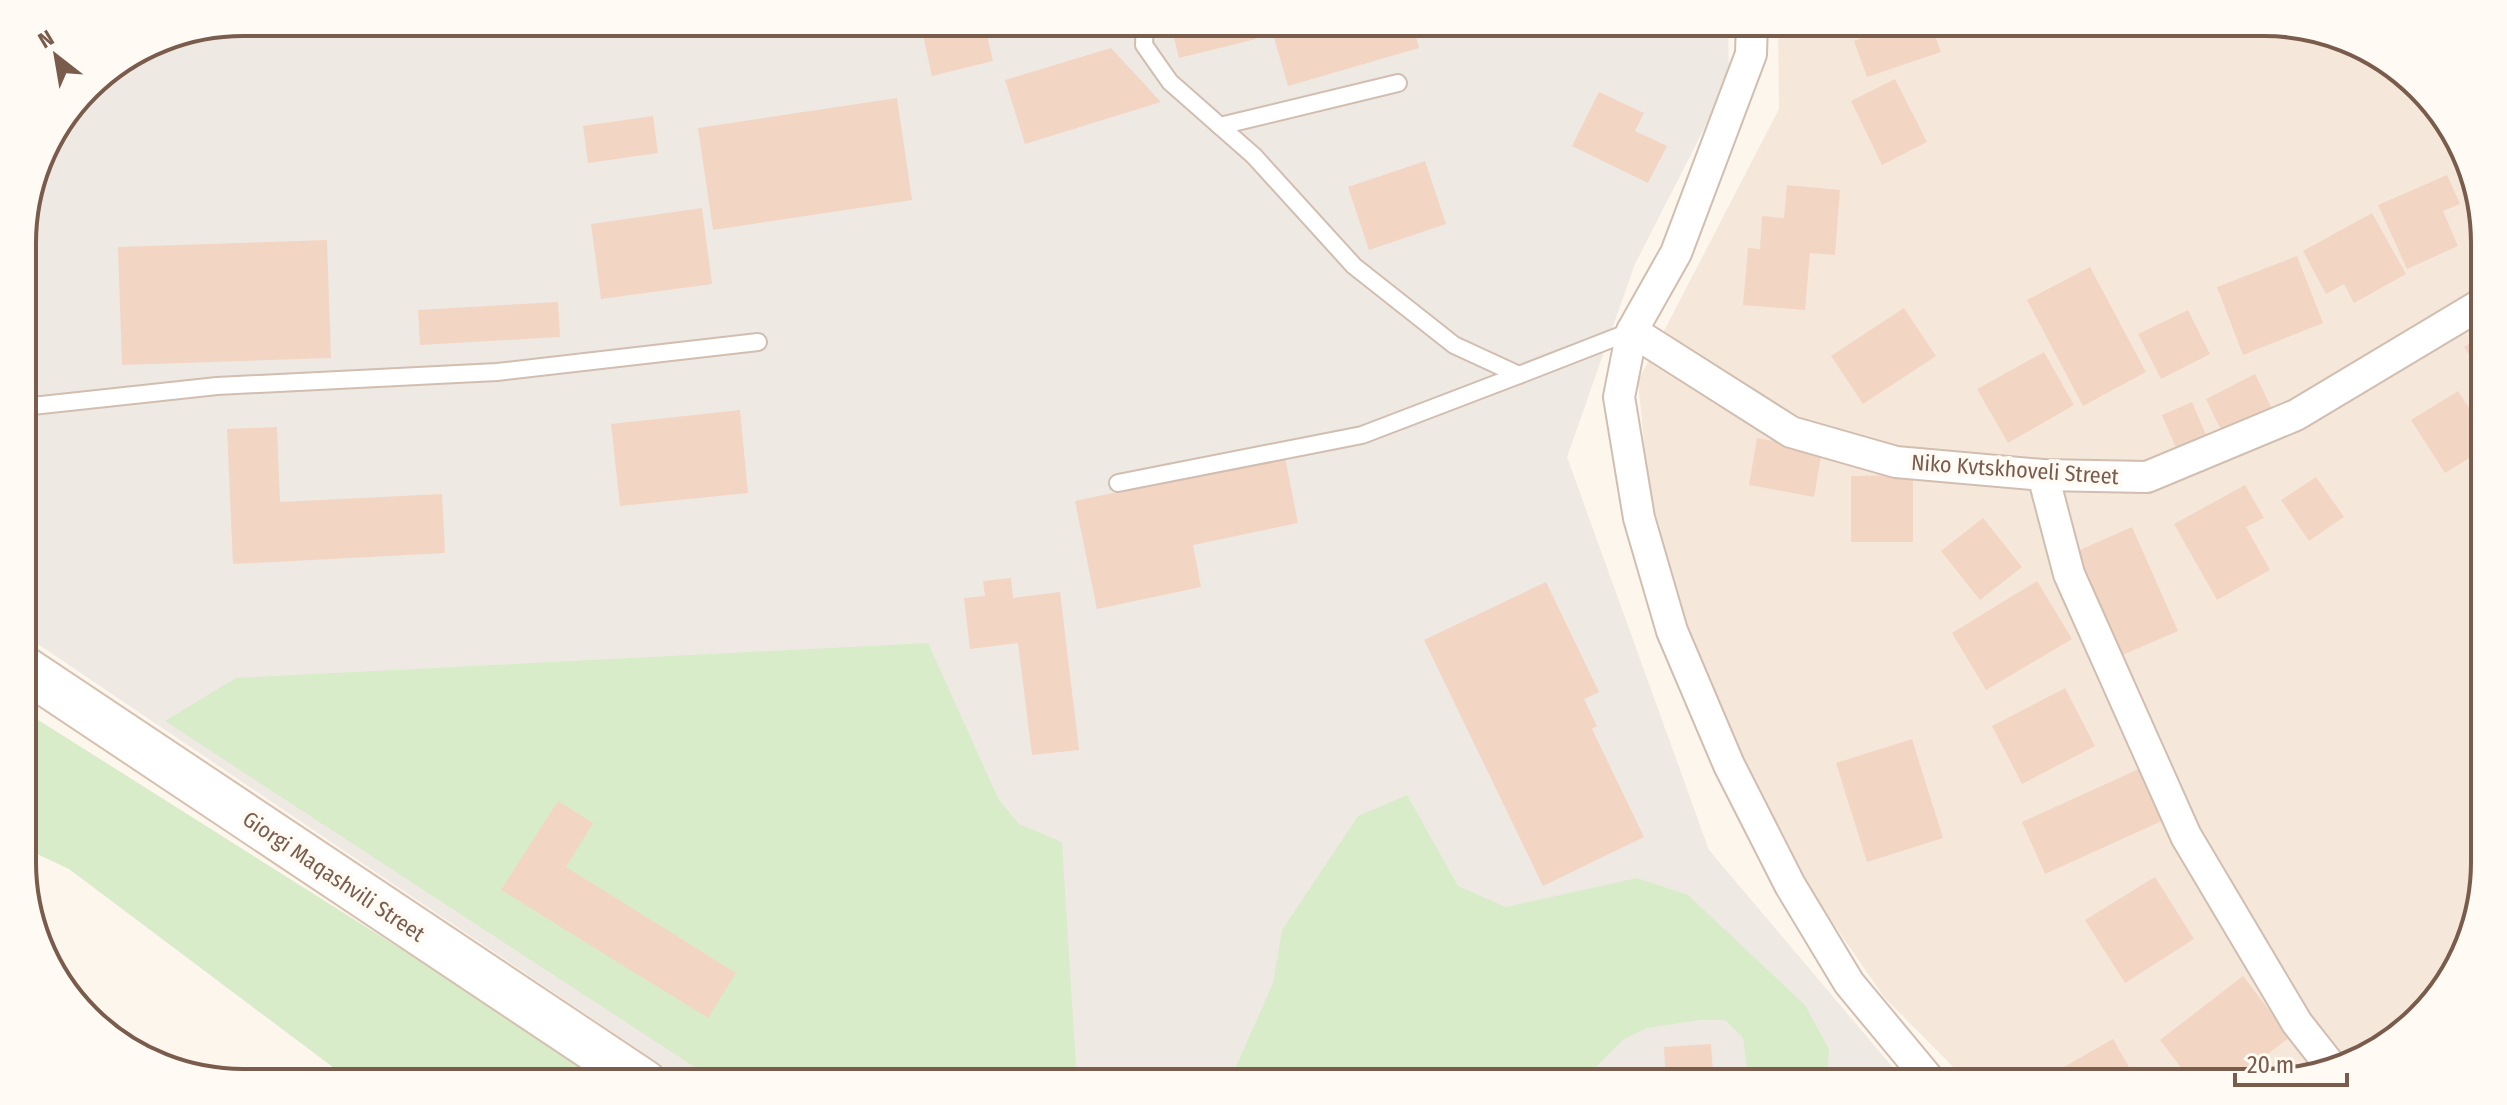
<svg xmlns="http://www.w3.org/2000/svg" width="2507" height="1105" font-family="'Fira Sans Condensed',sans-serif">
	<rect width="100%" height="100%" fill="#fdf6ec"/>
	<polygon fill="#f5e8da" points="1778,22 2264,22 2349,39 2440,109 2483,214 2485,863 2468,947 2387,1046 2278,1083 1969,1083 1884,997 1786,855 1701,673 1649,495 1638,381 1779,109"/>
	<polygon fill="#efe9e4" points="298,22 1728,22 1729,80 1635,264 1567,457 1709,850 1906,1083 688,1083 23,634 23,228 45,145 97,77 146,47"/>
	<g fill="#d8ecc9">
		<polygon points="928,643 999,800 1019,824 1062,842 1077,1083 719,1083 165,721 236,678"/>
		<polygon points="24,711 566,1053 591,1083 354,1083 69,869 24,848"/>
		<polygon points="1407,795 1458,886 1506,907 1637,878 1688,895 1805,1005 1829,1049 1827,1083 1749,1083 1743,1038 1725,1020 1699,1020 1647,1028 1624,1039 1588,1075 1561,1083 1235,1083 1231,1078 1273,983 1282,930 1358,816"/>
	</g>
	<g fill="#f3d5c3">
		<polygon points="920,22 984,22 993,61 932,76"/>
		<polygon points="1170,22 1252,22 1256,39 1179,58"/>
		<polygon points="1289,22 1412,22 1419,48 1288,86 1271,27"/>
		<polygon points="1868,22 1930,22 1941,52 1867,77 1854,41 1872,34"/>
		<polygon points="1111,48 1161,102 1025,144 1005,80"/>
		<polygon points="1895,79 1927,142 1882,165 1851,101"/>
		<polygon points="1599,92 1644,113 1635,131 1667,146 1648,183 1572,146"/>
		<polygon points="897,98 912,200 713,230 698,128"/>
		<polygon points="653,116 658,153 588,163 583,126"/>
		<polygon points="1425,161 1446,224 1369,250 1348,187"/>
		<polygon points="2447,175 2460,204 2443,211 2458,246 2407,269 2378,205"/>
		<polygon points="1787,185 1840,190 1835,255 1810,253 1805,310 1743,305 1748,248 1760,249 1762,216 1784,218"/>
		<polygon points="702,208 712,284 601,299 591,224"/>
		<polygon points="2372,213 2406,274 2354,303 2344,284 2326,294 2303,251"/>
		<polygon points="327,240 331,358 122,365 118,247"/>
		<polygon points="2297,256 2323,323 2243,355 2217,287"/>
		<polygon points="2090,267 2146,372 2083,406 2027,300"/>
		<polygon points="558,302 560,337 420,345 418,310"/>
		<polygon points="1904,308 1936,356 1863,404 1831,356"/>
		<polygon points="2188,310 2210,354 2161,379 2138,334"/>
		<polygon points="2484,334 2484,378 2464,347"/>
		<polygon points="2044,352 2074,405 2008,443 1977,389"/>
		<polygon points="2255,374 2272,409 2223,434 2206,399"/>
		<polygon points="2458,391 2484,431 2484,449 2445,473 2411,420"/>
		<polygon points="2192,402 2206,435 2176,448 2162,415"/>
		<polygon points="740,410 748,493 620,506 611,424"/>
		<polygon points="277,427 280,502 442,494 445,553 233,564 227,429"/>
		<polygon points="1757,438 1822,450 1814,497 1749,485"/>
		<polygon points="1285,457 1298,523 1193,545 1201,587 1097,609 1075,501"/>
		<polygon points="1913,475 1913,542 1851,542 1851,476"/>
		<polygon points="2316,477 2344,517 2309,541 2281,500"/>
		<polygon points="2245,485 2264,518 2246,527 2270,570 2217,600 2174,524"/>
		<polygon points="1983,518 2022,567 1980,600 1941,551"/>
		<polygon points="2132,527 2178,631 2120,656 2075,552"/>
		<polygon points="1011,578 1013,598 1060,592 1079,750 1032,755 1018,643 970,649 964,598 985,596 983,581"/>
		<polygon points="2037,581 2072,639 1986,690 1952,633"/>
		<polygon points="1546,582 1599,692 1584,699 1597,726 1592,729 1644,837 1543,886 1424,640"/>
		<polygon points="2065,688 2095,746 2022,784 1992,726"/>
		<polygon points="1912,739 1943,838 1867,862 1836,763"/>
		<polygon points="2141,768 2164,820 2045,874 2022,822"/>
		<polygon points="558,801 593,823 566,867 736,973 708,1018 501,890"/>
		<polygon points="2155,877 2194,939 2125,983 2085,920"/>
		<polygon points="2243,976 2290,1037 2230,1083 2193,1083 2160,1040"/>
		<polygon points="2113,1039 2138,1083 2064,1083 2057,1071"/>
		<polygon points="1711,1044 1714,1083 1666,1083 1664,1047"/>
	</g>
	<g fill="none" stroke-linecap="round" stroke-linejoin="round">
		<defs>
			<g id="lane">
				<polyline points="1145,22 1144,45 1170,82 1254,156 1354,266 1454,345 1519,375 1632,331"/>
				<polyline points="1220,126 1398,83"/>
				<polyline points="23,407 217,386 497,372 758,342"/>
				<polyline points="1118,483 1362,435 1519,375"/>
			</g>
			<g id="street">
				<polyline points="1752,22 1751,54 1676,253 1632,331 1619,397 1639,518 1672,631 1729,765 1790,885 1849,983 1932,1083"/>
				<polyline points="1632,331 1791,432 1896,462 2043,475 2147,477 2296,415 2483,303"/>
				<polyline points="2043,475 2069,574 2186,836 2297,1023 2330,1065"/>
			</g>
			<polyline id="secondary" points="23,668 645,1083"/>
		</defs>
		<use href="#lane" stroke="#d1beb0" stroke-width="20"/>
		<use href="#street" stroke="#d1beb0" stroke-width="34"/>
		<use href="#secondary" stroke="#d6c0b0" stroke-width="48"/>
		<use href="#lane" stroke="#fff" stroke-width="16"/>
		<use href="#street" stroke="#fff" stroke-width="30"/>
		<use href="#secondary" stroke="#fff" stroke-width="44"/>
	</g>
	<g text-anchor="middle" stroke-width="8" stroke-linejoin="round" paint-order="stroke">
		<g font-size="22" fill="#7a5c4d" stroke="#fffaf3">
			<text transform="translate(2015 469) rotate(4)" y="8">Niko Kvtskhoveli Street</text>
			<text transform="translate(334 876) rotate(34)" y="8">Giorgi Maqashvili Street</text>
		</g>
	</g>
	<path d="M0 0H2507V1105H0ZM243 36H2264A207 207 0 0 1 2471 243V862A207 207 0 0 1 2264 1069H243A207 207 0 0 1 36 862V243A207 207 0 0 1 243 36Z" fill="#fffaf3" fill-rule="evenodd"/>
	<path fill="none" stroke="#7a5c4d" stroke-width="4" d="M243 36H2264A207 207 0 0 1 2471 243V862A207 207 0 0 1 2264 1069H243A207 207 0 0 1 36 862V243A207 207 0 0 1 243 36Z"/>
	<g transform="translate(56 56) rotate(329)" stroke="#fffaf3" stroke-width="6" paint-order="stroke">
	<path d="M0-6L14 30L0 20L-14 30Z" fill="#7a5c4d"/>
	<text y="-12" font-size="22" font-weight="bold" text-anchor="middle" fill="#7a5c4d">N</text>
	</g>
	<path d="M2235 1073v12h112v-12" fill="none" stroke="#7a5c4d" stroke-width="4"/>
	<text x="2247" y="1073" font-size="24" fill="#7a5c4d" stroke="#fffaf3" stroke-width="6" paint-order="stroke">20 m</text>
</svg>
